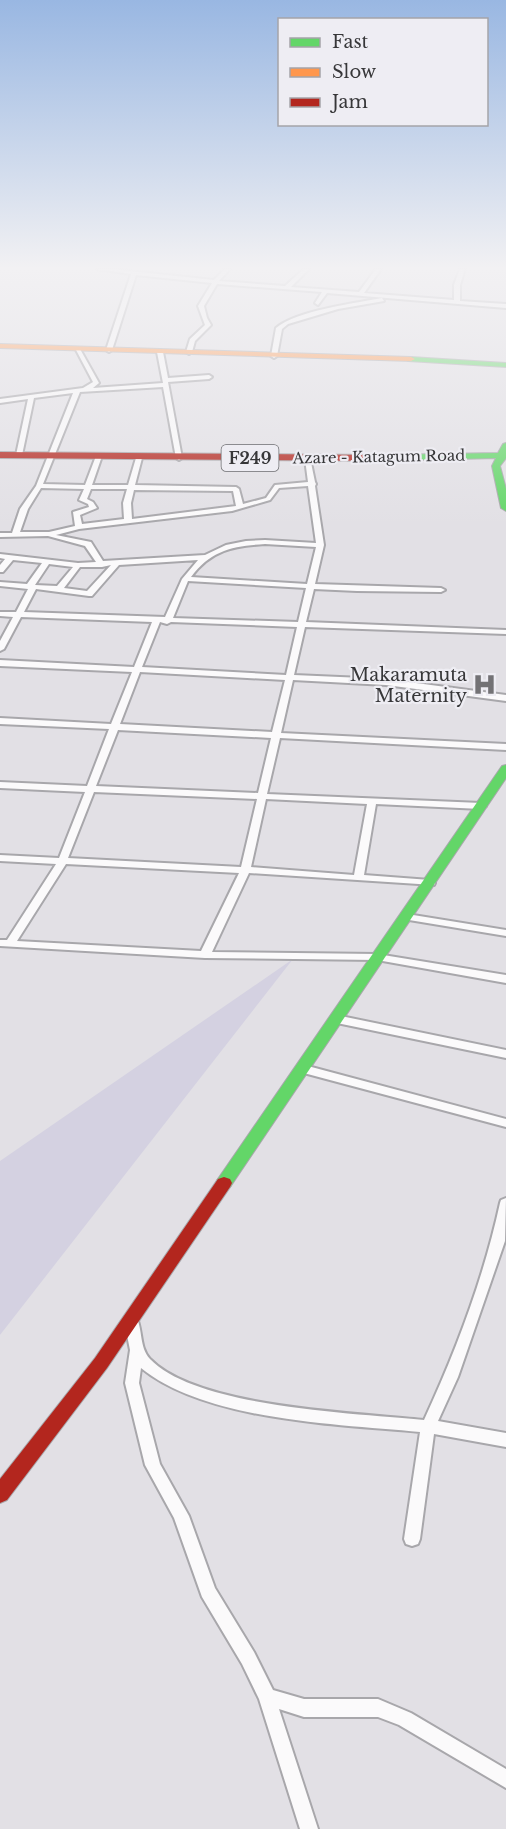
<svg xmlns="http://www.w3.org/2000/svg" width="506" height="1829" font-family="'Libre Baskerville',serif">
	<rect width="100%" height="100%" fill="#e2e0e5"/>
	<polygon fill="#d4d1e1" points="293,959 0,1335 0,1161"/>
	<g fill="none" stroke-linecap="round" stroke-linejoin="round">
		<defs>
			<g id="street">
				<polygon points="97,269 111,269 214,280 225,269 230,269 219,281 285,286 304,269 309,269 291,287 359,292 376,269 381,269 364,293 454,300 454,285 460,269 465,269 460,285 460,301 506,304 506,308 327,293 318,305 315,303 322,292 217,284 204,306 207,318 211,325 195,341 192,352 189,354 186,352 190,339 205,325 198,306 212,283 136,275 112,350 109,352 106,350 131,274"/>
				<path d="M382,298l2,3 -46,8 -50,15 -6,5 -5,27 -3,2 -3,-2 5,-28c20,-17 79,-25 106,-30z"/>
				<path d="M75,348l5,1 19,34 -6,5 70,-5 -6,-31 3,-2 3,2 5,26 41,-3 3,2 -3,2 -41,3 14,76 -3,2 -3,-2 -13,-71 -83,5 -37,92 42,1 11,-29 3,-2 3,2 -10,29h36l8,-27 3,-2 3,2 -7,27 101,2 3,2 4,15 23,-6 9,-13 33,-3 -3,-23 5,-1 5,24 1,2 -1,2 9,59 -9,39 126,4 4,2 -4,2 -84,-1 -43,-2 -8,33 200,8v4l-201,-7 -11,48 92,4 120,16v6l-120,-16 -93,-5 -12,53 225,11v6l-226,-12 -13,56 214,9 5,3 -5,3 -105,-5 -12,71 66,5 5,3 -1,2 -185,-12 -37,79 165,2 129,21v8l-129,-23 -172,-2 -205,-12v-6h7l49,-76 -56,-3v-6l59,3 26,-66 -85,-4v-6l87,4 22,-57 -109,-5v-6l111,6 21,-52 -132,-6v-6l134,7 18,-45 -131,-5 -17,32 -4,2v-10l13,-24 -13,-1v-4h16l12,-23 -28,-3v-4l27,2 15,-21 -29,-3 -10,12h-3v-7l5,-6 -5,-1v-4l78,9 18,-1 -11,-16 -37,-10 -48,1v-4h12l8,-24 16,-23 37,-93 -39,5 -12,57 -3,2 -3,-2 12,-56 -28,4v-4l83,-11 10,-6zM308,486l8,57 -51,-3 -19,1 -20,4 -21,10 -102,6 -12,-19 -35,-7 23,-6 153,-18 38,-11 9,-12zM41,488l43,1 -5,11 9,4 1,3 -16,5 2,14 -26,6h-29l8,-23zM91,489h36l-4,14 1,16 -42,5 -2,-9 17,-7 -4,-6 -6,-3zM134,490l99,1 3,15 -104,13 -1,-16zM265,544l51,3 -9,37 -116,-7c20,-27 42,-31 74,-33zM198,560l-16,19 -17,38 -141,-5 12,-23 53,7h3l27,-31zM49,564l24,3 -16,19 -22,-1zM111,565l-24,26 -23,-3 16,-21h22zM188,581l118,7 -8,34 -125,-4zM160,622l7,2 4,-2 126,5 -11,48 -144,-8zM140,672l145,8 -13,52 -152,-8zM118,730l153,8 -13,55 -162,-7zM94,792l163,7 -16,68 -173,-9zM266,799l101,5 -13,71 -103,-8zM66,864l173,9 -38,78 -184,-10z"/>
				<polygon points="407,914 506,930 506,936 403,919 402,917 403,915"/>
				<polygon points="336,1015 506,1050 506,1058 332,1022 330,1019"/>
				<polygon points="304,1065 506,1119 506,1127 300,1072 298,1069 300,1066"/>
				<path d="M506,1198l-1,43 -47,136 -20,44 68,12v14l-72,-13 -14,105 -2,5 -6,2 -6,-2 -2,-5 16,-107c-82,-8 -214,-11 -279,-64l-2,15 21,81 29,52 26,72 39,64 19,38 31,9h74l33,14 95,56v19l-107,-63 -21,-8h-74l-25,-8 39,120h-18l-41,-130 -17,-35 -40,-67 -28,-79 -29,-53 -20,-82 5,-33 -6,-30 2,-4 5,-2 5,2c7,14 3,31 14,43 47,49 207,54 274,61 32,-69 60,-143 76,-217l1,-3z"/>
			</g>
			<g id="fast">
				<polygon points="411,357 506,363 506,367 408,361 407,359"/>
				<polygon points="506,443 506,458 500,466 506,489 506,511 501,508 492,466 496,458 379,461 375,458 379,455 498,453 503,444"/>
				<polygon points="506,765 506,778 230,1187 224,1189 218,1187 216,1183 218,1179 502,766"/>
			</g>
			<polygon id="slow" points="0,344 411,357 415,359 411,361 0,348"/>
			<g id="jam">
				<polygon points="0,452 379,455 383,458 379,461 0,458"/>
				<polygon points="224,1177 230,1179 232,1183 230,1187 107,1368 7,1500 0,1503 0,1479 95,1358 218,1179"/>
			</g>
		</defs>
		<use href="#street" stroke="#a8a7ab" stroke-width="4"/>
		<use href="#fast" stroke="#a8a7ab" stroke-width="2"/>
		<use href="#slow" stroke="#a8a7ab" stroke-width="2"/>
		<use href="#jam" stroke="#a8a7ab" stroke-width="2"/>
		<use href="#street" fill="#fbfafb" fill-rule="evenodd"/>
		<use href="#fast" fill="#63d668" fill-rule="evenodd"/>
		<use href="#slow" fill="#ff974d" fill-rule="evenodd"/>
		<use href="#jam" fill="#b3261e" fill-rule="evenodd"/>
	</g>
	<linearGradient id="sky" x2="0" y2="1"><stop stop-color="#99b7e2"/><stop offset="0.51" stop-color="#f2f1f3"/><stop offset="1" stop-color="#f2f1f3" stop-opacity="0"/></linearGradient>
	<rect width="506" height="525" fill="url(#sky)"/>
	<defs>
		<symbol id="hospital-bare" viewBox="-9 -9 18 18"><path d="M-5-5h3v3.5h4V-5h3V5h-3V1.5h-4V5h-3Z" fill="#737275" stroke="#eeedf3" stroke-width="2.5" paint-order="stroke"/></symbol>
	</defs>
	<g fill-rule="evenodd">
		<use href="#hospital-bare" x="468" y="668" width="33" height="33"/>
	</g>
	<g text-anchor="middle" stroke-width="4.5" stroke-linejoin="round" paint-order="stroke">
		<g font-size="15" fill="#373739" stroke="#eeedf3">
			<text transform="translate(379 457) rotate(-1)" y="5">Azare - Katagum Road</text>
		</g>
		<rect fill="#eeedf3" stroke="#6e6e71" stroke-width="1.5" x="221.5" y="445" width="57" height="26" rx="4.5"/>
		<g font-size="16" font-weight="bold" fill="#373739">
			<text x="250" y="464">F249</text>
		</g>
		<g font-size="18" fill="#373739" stroke="#eeedf3" text-anchor="end">
			<text x="467" y="681">Makaramuta<tspan x="467" dy="21">Maternity</tspan></text>
		</g>
	</g>
	<rect x="278" y="18" width="210" height="108" fill="#eeedf3" stroke="#a5a4a9" stroke-width="1.5"/>
	<rect x="290" y="38" width="30" height="9" fill="#63d668" stroke="#a5a4a9" stroke-width="1.5"/>
	<text x="332" y="48" font-size="18" fill="#373739">Fast</text>
	<rect x="290" y="68" width="30" height="9" fill="#ff974d" stroke="#a5a4a9" stroke-width="1.5"/>
	<text x="332" y="78" font-size="18" fill="#373739">Slow</text>
	<rect x="290" y="98" width="30" height="9" fill="#b3261e" stroke="#a5a4a9" stroke-width="1.5"/>
	<text x="332" y="108" font-size="18" fill="#373739">Jam</text>
</svg>
